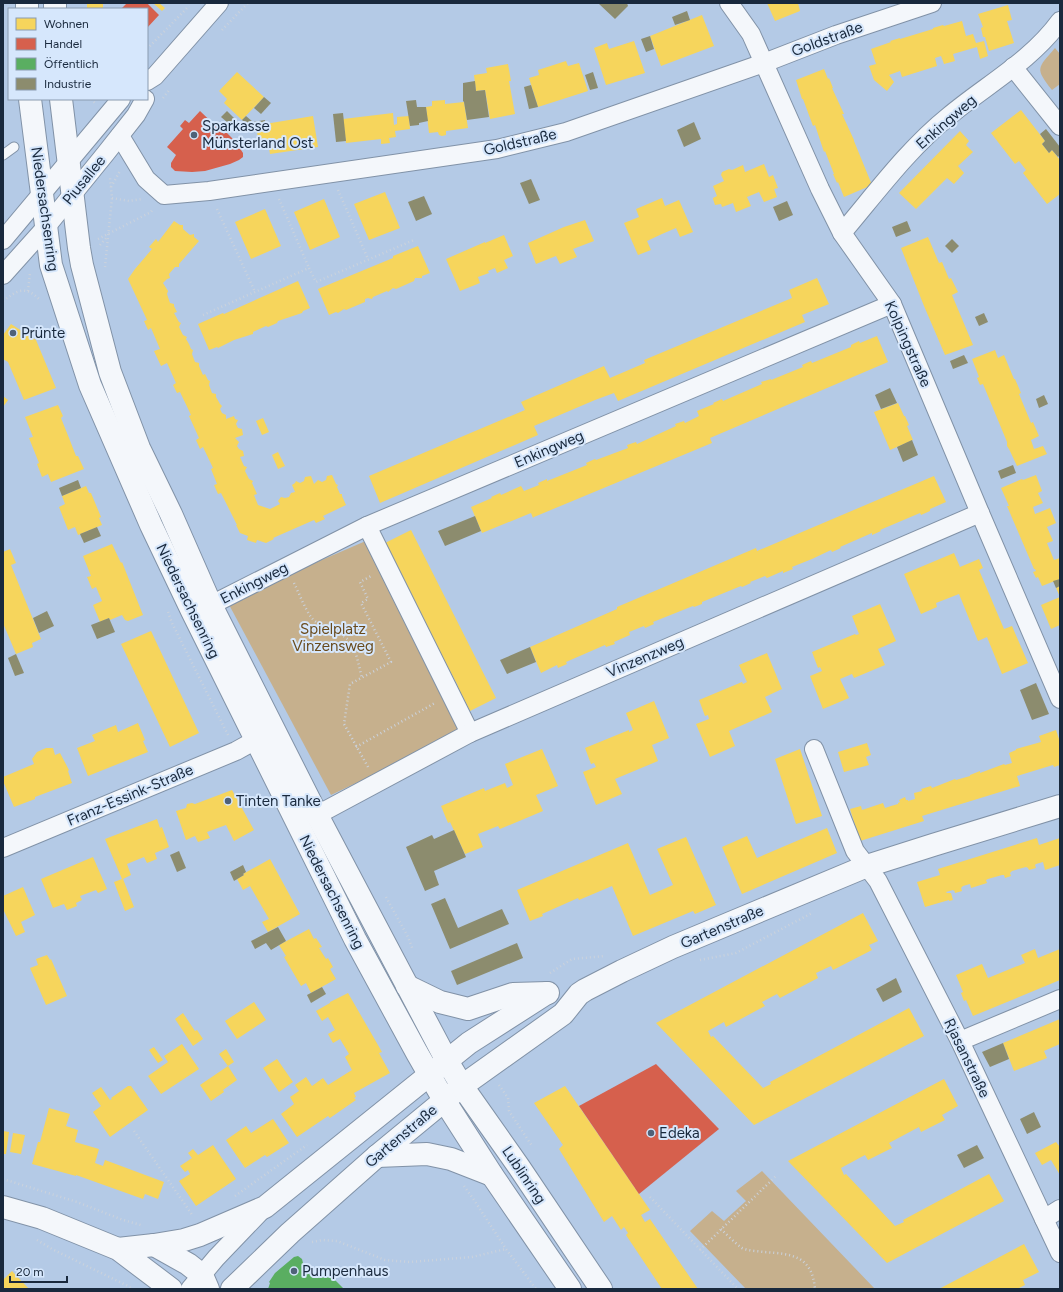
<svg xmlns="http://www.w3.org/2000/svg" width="1063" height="1292" font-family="Figtree,sans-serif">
	<rect width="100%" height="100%" fill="#b4cae6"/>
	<g fill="#c6b08d">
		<path d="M1055,48l5,6v30l-8,6c-17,-22 -15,-21 3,-42z"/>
		<polygon points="368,540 463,732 331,795 227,601"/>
		<polygon points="762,1171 875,1289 746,1289 690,1231 712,1211 724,1221 746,1201 736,1191"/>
	</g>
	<g fill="#f6d55c">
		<rect x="87" y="3" width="16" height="6"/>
		<polygon points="153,3 159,3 165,8 162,11"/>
		<polygon points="767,3 798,3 800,11 775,21"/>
		<polygon points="1008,5 1012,20 1007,21 1014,43 989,51 985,37 983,37 981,28 983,27 978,14"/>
		<polygon points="702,15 714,46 661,66 650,36"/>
		<polygon points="962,21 966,36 973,34 976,43 984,41 988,56 980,59 977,47 953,54 955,61 944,64 941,56 935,58 937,66 902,77 900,71 889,75 894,82 887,91 874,80 869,66 876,64 871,49 891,42 890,41 900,38 900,39 933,29 933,28 943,25 944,26"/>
		<polygon points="634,41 645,73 606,85 594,48 607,43 609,49"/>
		<polygon points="566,61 568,66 579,63 588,91 538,107 529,78 539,75 538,70"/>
		<polygon points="508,64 511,81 509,81 515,114 490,119 485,90 476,91 474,75 487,73 486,68"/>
		<polygon points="824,69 828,79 829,78 833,88 832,88 844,114 842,114 854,140 854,141 872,185 844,197 838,182 837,183 833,174 834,174 825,151 824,152 815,125 813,126 803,99 802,99 796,80"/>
		<polygon points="237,72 264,97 242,120 224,103 227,99 219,91"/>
		<polygon points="445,100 445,104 464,102 468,128 446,131 446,135 442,136 439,135 438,132 429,133 426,107 432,106 432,101"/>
		<polygon points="1021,110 1045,141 1042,144 1049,153 1052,150 1060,160 1060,194 1047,204 1023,173 1026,170 1019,161 1015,164 991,133"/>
		<polygon points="393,113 394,125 397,124 397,117 409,116 410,129 395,131 396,137 389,138 390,143 381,144 381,139 346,143 343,119"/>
		<polygon points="313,116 318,147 270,154 268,142 262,143 261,139 258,139 257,131 266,130 265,124"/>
		<polygon points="960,131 969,141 966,145 973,152 958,166 964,173 954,184 947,178 916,209 899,193"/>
		<polygon points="764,164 769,177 773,175 778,188 774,189 777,197 764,202 759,192 747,197 751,206 736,212 733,203 722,207 721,204 715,205 713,199 713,198 717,196 713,186 724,181 721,175 722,172 729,169 732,170 743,165 745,172"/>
		<polygon points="385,192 400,228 369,240 354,204"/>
		<polygon points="662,198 665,206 679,200 693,232 680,237 676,228 662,234 647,241 651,250 638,255 624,223 639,217 636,209"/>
		<polygon points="324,199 340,237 310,250 294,212"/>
		<polygon points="265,209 281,246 251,259 235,222"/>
		<polygon points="585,220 594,241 573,249 577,257 560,264 556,256 536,264 528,243 564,227"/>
		<polygon points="174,221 180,225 183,225 183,229 190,235 194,234 194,237 199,241 179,264 179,267 175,267 169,274 170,278 167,279 163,283 168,291 167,294 170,303 174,304 174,306 177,312 174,313 179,322 181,323 179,327 183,335 187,337 186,339 189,344 191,349 193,350 192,354 195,362 199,363 199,366 203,375 205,374 208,380 210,381 209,385 212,393 216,394 216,397 220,404 222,406 220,409 222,413 226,415 226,419 234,416 235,419 238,420 236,424 238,428 242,429 243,435 235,438 239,442 237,446 239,449 243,451 244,456 240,457 244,466 247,467 245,471 249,479 253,481 252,483 257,494 254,495 258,505 270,509 280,504 278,501 281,497 285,498 289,497 291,493 295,492 292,485 295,483 296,481 300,483 304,481 305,477 311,476 314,484 318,480 322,482 326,480 327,476 332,475 336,484 338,485 337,487 340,494 342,494 342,496 346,505 323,516 325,519 316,523 314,520 273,538 274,539 266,543 257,540 256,543 247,540 248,536 240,533 236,525 237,525 221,493 218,494 214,485 217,484 211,469 213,468 203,447 200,449 196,440 199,438 189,416 191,415 180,392 177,393 173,385 176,383 167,363 161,366 154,351 160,349 151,328 148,330 144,321 147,320 128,279 135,269 152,249 149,247 156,239 158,242"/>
		<polygon points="504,235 513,256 504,260 508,268 497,273 495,268 488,271 489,273 478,277 480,283 460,291 446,259 485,242 485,243"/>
		<polygon points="928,237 939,263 942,262 949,279 951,278 958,292 952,295 973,345 945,355 924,306 901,248"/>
		<polygon points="418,246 430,273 422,276 422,278 415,278 414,281 396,289 393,288 388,292 387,291 373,297 372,299 368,298 365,299 365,302 346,310 344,309 338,313 336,312 329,315 318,289 393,258 393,256"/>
		<polygon points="817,278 829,304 802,315 805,322 618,401 614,393 595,400 534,426 538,435 380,503 369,476 525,410 521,402 604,366 610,378 645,363 644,360 792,298 789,290"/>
		<polygon points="298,281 310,308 303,311 302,313 278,321 277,323 268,327 266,326 253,332 253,334 234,340 218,348 217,347 209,350 198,324 223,313 224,314"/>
		<polygon points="11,324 36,340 56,388 24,400 8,362 3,359 3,335"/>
		<polygon points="877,336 888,362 710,438 712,443 534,517 533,518 531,513 482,533 471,507 492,498 491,497 500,493 501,495 521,486 524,491 539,485 538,483 547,479 547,481 587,465 586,463 595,459 596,460 628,448 627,445 636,442 637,444 676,426 675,424 684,421 685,423 699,416 697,411 714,404 713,403 722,399 723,401 762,384 761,382 771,379 771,380 803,367 802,365 811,361 812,363 851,347 851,345 859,341 860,343"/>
		<polygon points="995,350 998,358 1004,355 1014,379 1015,379 1021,393 1019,394 1031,423 1033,422 1039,436 1031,440 1034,449 1043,446 1047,454 1017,466 1009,449 1007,446 1007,442 983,384 980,385 977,378 979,377 972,359"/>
		<polygon points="3,396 8,400 3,407"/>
		<polygon points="898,403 904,416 905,416 909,425 907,426 913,440 890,450 874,412"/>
		<polygon points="58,405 63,416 61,418 69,438 76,456 78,456 84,469 51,482 48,474 42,477 37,464 39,463 29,438 33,437 25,417"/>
		<polygon points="263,418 269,432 262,435 256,421"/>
		<polygon points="278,452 285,466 278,469 272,455"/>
		<polygon points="1036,475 1042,491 1038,493 1043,503 1033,507 1035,514 1050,508 1056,523 1047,527 1053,541 1047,543 1054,560 1060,558 1060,579 1042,586 1038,577 1036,578 1033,572 1036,571 1035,569 1034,569 1007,506 1009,506 1001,488 1022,479 1023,480"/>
		<polygon points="934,476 946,502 930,509 930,511 921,515 920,513 880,530 881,531 872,535 872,533 840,547 841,548 832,552 831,550 812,559 792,567 793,569 783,573 783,571 767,578 765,576 750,582 751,583 742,587 741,586 702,602 702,604 694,607 693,606 653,622 654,624 645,628 644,626 629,632 630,635 614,642 615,644 606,647 605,645 566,662 567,664 558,668 557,665 541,673 530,647 617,609 617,607 756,548 757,551"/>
		<polygon points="86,486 89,493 91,493 101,517 99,518 102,525 78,535 75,527 68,530 59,507 65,504 62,496"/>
		<polygon points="411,530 496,698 470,711 462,695 461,696 456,687 458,686 439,650 438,651 434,643 435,642 420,611 418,612 414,604 416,603 398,567 396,568 385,543"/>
		<polygon points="112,544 121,563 122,562 143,615 128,621 125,620 122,615 110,620 109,618 100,622 93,605 102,601 96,587 92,589 87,577 91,576 83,556"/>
		<polygon points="10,549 16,563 11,565 41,639 32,643 33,647 16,654 3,623 3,610 4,609 3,607 3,552"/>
		<polygon points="954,553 960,567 979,559 983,568 979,570 1004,629 1012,626 1028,663 1002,674 987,637 978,641 959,594 936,603 937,607 921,614 904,574"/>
		<polygon points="1060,586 1060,625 1051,629 1041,605 1060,597 1056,588"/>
		<polygon points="880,604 896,641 878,649 885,665 854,678 852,674 840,679 849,698 823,709 810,676 822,671 820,667 818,668 812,652 855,634 856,635 859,634 852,616"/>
		<polygon points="151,631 199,733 170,747 121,644"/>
		<polygon points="767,653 782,689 765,697 772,712 729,731 735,746 710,757 696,724 709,719 708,715 705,716 699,700 742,682 743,684 747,682 739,665"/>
		<polygon points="654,701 669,738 652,745 658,761 615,779 622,794 596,805 583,772 596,767 594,763 591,764 585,748 629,730 629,732 633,730 626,713"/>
		<polygon points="138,723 145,740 143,741 148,752 88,776 77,748 95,741 92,735 116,725 118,732"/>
		<polygon points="1056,730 1060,742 1060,765 1054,767 1053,765 1017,776 1020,786 922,816 924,821 860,841 850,809 861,806 862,810 883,803 885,808 891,806 898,804 898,803 900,802 899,800 905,797 906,800 908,800 908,801 915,799 914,793 922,791 921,789 931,786 932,788 955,779 956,780 970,776 970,775 980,771 980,773 1004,764 1005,765 1012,763 1009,753 1016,750 1016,749 1041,742 1039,736"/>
		<polygon points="867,743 871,755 866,757 869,765 844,772 838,752"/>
		<polygon points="46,748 53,748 55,755 60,753 69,770 68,771 72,783 35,797 35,799 14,807 3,781 3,777 34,764 32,759 37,752"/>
		<polygon points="542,749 558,786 536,795 543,811 500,829 498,826 478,834 483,847 465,854 450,822 448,823 441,806 484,788 485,791 505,783 507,788 513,785 505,764"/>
		<polygon points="800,749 822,816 796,824 775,759"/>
		<polygon points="232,790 254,830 234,841 226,825 207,832 210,838 198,842 195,836 186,840 176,811 186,808 187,804 192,803 195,804"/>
		<polygon points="157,819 160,828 162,827 169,847 155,853 157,859 147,863 144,857 127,864 131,875 123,879 134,907 125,911 114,882 122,879 105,839"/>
		<polygon points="827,828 837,853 742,894 722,847 747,836 757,858"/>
		<polygon points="686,837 716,905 695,914 693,911 633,936 612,886 579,900 578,898 542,914 543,916 530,921 517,890 628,843 650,895 673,885 657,849"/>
		<polygon points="1037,838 1039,845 1060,838 1060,865 1045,870 1043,862 1036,864 1035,865 1036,868 1029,870 1028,868 1026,867 1012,871 1010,873 1011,876 1005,878 1004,875 1002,875 988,879 986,880 987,883 971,888 970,884 963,886 961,888 962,891 955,893 954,890 953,891 953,890 946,892 947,893 951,893 953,900 949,901 949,900 925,907 917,882 940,875 938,869"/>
		<polygon points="93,857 107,889 98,893 96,890 80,896 82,900 76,903 77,906 67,910 64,904 53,908 41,879"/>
		<polygon points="270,859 300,914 268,932 262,922 269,919 250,886 243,890 237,879 244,875 243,874"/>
		<polygon points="23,887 35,915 21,922 25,932 16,936 3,909 3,896"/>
		<polygon points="863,913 878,941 869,945 872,950 833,970 831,966 816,973 818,978 780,998 777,994 762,1002 765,1006 726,1027 724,1022 708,1031 711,1037 713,1036 763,1088 771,1084 770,1082 909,1008 924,1036 754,1125 656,1023"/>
		<polygon points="309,929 314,939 316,938 322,947 319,948 326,959 328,958 333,967 330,969 336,979 311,993 306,983 301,986 284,957 286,956 279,945"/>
		<polygon points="1035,949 1038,958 1060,949 1060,980 973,1016 966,1000 964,1001 961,993 963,992 956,975 982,964 988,978 1025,963 1021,955"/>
		<polygon points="47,955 50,960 51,959 67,996 46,1005 30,968 38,965 36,959"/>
		<polygon points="348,993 382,1052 379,1053 390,1073 354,1093 356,1097 354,1098 356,1100 330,1118 328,1116 297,1137 281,1114 294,1104 290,1097 299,1091 295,1085 306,1077 312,1086 323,1078 328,1085 352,1070 345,1057 349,1054 340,1039 333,1043 328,1034 335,1030 328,1017 322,1021 316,1011 330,1003 330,1002"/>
		<polygon points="254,1002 266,1020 237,1039 225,1021"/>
		<polygon points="183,1013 195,1031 197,1030 203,1039 193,1046 175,1019"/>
		<polygon points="1060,1019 1060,1044 1044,1051 1047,1058 1014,1071 1003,1043"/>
		<polygon points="182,1044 199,1069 161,1094 148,1076 168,1062 164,1056"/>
		<polygon points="154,1047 163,1060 158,1063 149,1050"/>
		<polygon points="226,1049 234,1062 228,1066 237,1080 223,1090 224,1092 211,1101 200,1085 228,1066 219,1054"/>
		<polygon points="277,1059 293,1082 279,1092 263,1068"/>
		<polygon points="944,1079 958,1106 942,1115 945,1120 921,1132 919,1127 889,1143 892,1148 868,1160 865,1155 841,1168 844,1175 846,1174 895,1226 904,1222 903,1220 989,1174 1004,1201 887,1263 788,1161"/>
		<polygon points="128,1086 131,1086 148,1110 110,1137 93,1112 101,1106 92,1093 101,1087 110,1100 112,1099 111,1098"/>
		<polygon points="565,1086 650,1210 641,1215 645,1222 650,1219 698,1289 662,1289 626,1235 628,1233 624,1227 621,1230 612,1216 604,1222 559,1149 563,1145 534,1103"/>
		<polygon points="49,1108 70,1114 66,1126 78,1130 75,1142 99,1149 95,1163 103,1166 105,1160 164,1182 158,1199 145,1194 143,1199 76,1175 76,1176 32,1164 38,1142 40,1142"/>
		<polygon points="273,1119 289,1143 267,1157 265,1155 245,1168 226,1140 246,1126 251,1133"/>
		<polygon points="3,1131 9,1132 6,1154 3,1154"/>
		<polygon points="13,1133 25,1135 21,1154 10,1152"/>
		<polygon points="1056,1142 1060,1147 1060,1175 1051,1160 1042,1165 1035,1153"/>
		<polygon points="213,1145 236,1179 196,1206 179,1181 190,1174 188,1170 185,1172 180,1166 192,1158 188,1153 193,1149 198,1155"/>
		<polygon points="1024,1244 1039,1272 1023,1280 1025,1285 1017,1289 939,1289"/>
		<polygon points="12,1271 29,1289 3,1289 3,1280"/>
	</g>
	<g fill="#d6604d">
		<polygon points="127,3 147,3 159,15 147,28 147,9 121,9"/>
		<polygon points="200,111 224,134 226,132 235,141 243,153 243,157 239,160 230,164 205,171 192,172 175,171 171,167 171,163 176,155 167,147 183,129 180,126 185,120 189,123"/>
		<polygon points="656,1064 719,1129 639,1194 579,1106"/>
	</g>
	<polygon fill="#5aae61" points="298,1256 302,1259 303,1263 316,1276 324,1269 344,1289 268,1289 270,1283 269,1282 275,1273 294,1257"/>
	<g fill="#8c8c6e">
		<polygon points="598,3 627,3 628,6 615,19"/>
		<polygon points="687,11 690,20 675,25 672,17"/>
		<polygon points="650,36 654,49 646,52 641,39"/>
		<polygon points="593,72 598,88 590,90 585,75"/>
		<polygon points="475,81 476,91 485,90 489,117 467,120 464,102 463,101 463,83"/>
		<polygon points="531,85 538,107 529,109 524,87"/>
		<polygon points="264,97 271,103 261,114 254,108"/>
		<polygon points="416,100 417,107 426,107 428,121 419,123 419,125 410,126 406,101"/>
		<polygon points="227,111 239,123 234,128 221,117"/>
		<polygon points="343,113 346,141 336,142 333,114"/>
		<polygon points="246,116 253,122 265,120 266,130 257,131 257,129 252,129 242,120"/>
		<polygon points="694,122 701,139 684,147 677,130"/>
		<polygon points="1046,129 1060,147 1060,155 1058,157 1052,150 1049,153 1042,144 1045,141 1040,134"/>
		<polygon points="531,179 540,200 529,204 520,183"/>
		<polygon points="424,196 432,214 416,221 408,202"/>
		<polygon points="787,201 793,215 779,221 773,207"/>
		<polygon points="907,221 911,231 896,237 892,227"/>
		<polygon points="952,239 959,246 952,253 945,246"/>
		<polygon points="984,313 988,322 979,326 975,317"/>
		<polygon points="964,355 968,363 953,369 950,361"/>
		<polygon points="890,388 897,403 881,409 875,395"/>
		<polygon points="1044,395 1048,404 1039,408 1036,399"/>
		<polygon points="912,440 918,455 903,462 897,447"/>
		<polygon points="1013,465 1016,473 1001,479 998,471"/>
		<polygon points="78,480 81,488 62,496 59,488"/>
		<polygon points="475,516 481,531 445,546 438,531"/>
		<polygon points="97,527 101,536 84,543 80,534"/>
		<polygon points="1060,579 1060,586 1056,588 1053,581"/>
		<polygon points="47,611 54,626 39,633 33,618"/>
		<polygon points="109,618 115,632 97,639 91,625"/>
		<polygon points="530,647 536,662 507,674 500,660"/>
		<polygon points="16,654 24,673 15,676 8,658"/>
		<polygon points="1036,683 1049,714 1032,720 1020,690"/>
		<polygon points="454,830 466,857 434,871 439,885 425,891 406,847 432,835 434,839"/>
		<polygon points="179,851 186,868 177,872 170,855"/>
		<polygon points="243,865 246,872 243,874 244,875 234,881 230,872"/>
		<polygon points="445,898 458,928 502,909 509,924 450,949 431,904"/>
		<polygon points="278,927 286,941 271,950 266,943 255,949 251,941"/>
		<polygon points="517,943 523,958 457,985 451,971"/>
		<polygon points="896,978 902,992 883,1002 876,989"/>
		<polygon points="322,987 326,994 311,1003 307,995"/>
		<polygon points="1003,1043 1009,1059 990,1067 982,1052"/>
		<polygon points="1034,1112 1041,1127 1027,1134 1020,1119"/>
		<polygon points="977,1145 984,1158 964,1168 957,1155"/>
	</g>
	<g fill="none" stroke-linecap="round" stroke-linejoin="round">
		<defs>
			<polyline id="service" points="3,155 14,147"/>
			<g id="minor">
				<polyline points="729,3 751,34 820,189 842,233 892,304 980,513 1060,699"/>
				<polyline points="1013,67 1060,126"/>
				<polyline points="147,81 155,76 219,3"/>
				<polyline points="120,136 146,179 164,195 209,191 497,149 566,132 764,63 836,35 932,3"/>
				<path d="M842,233c34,-40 66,-84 107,-117 37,-31 82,-55 111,-95"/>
				<polyline points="3,240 121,99"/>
				<polyline points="3,275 46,227 106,153 136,115 145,99"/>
				<polyline points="367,526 470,733"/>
				<polyline points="211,605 367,526 892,304"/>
				<polyline points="814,749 855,851 878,881 960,1041 1060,1253"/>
				<polyline points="317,815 470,733 980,513"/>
				<polyline points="3,848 236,751 256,740"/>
				<polyline points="960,1041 1060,999"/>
				<polyline points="1044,1219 1060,1209"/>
				<polyline points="190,1289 216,1258 263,1209"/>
			</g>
			<g id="tertiary">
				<polyline points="407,986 440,1002 468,1009 513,994 548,993"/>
				<polyline points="377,1156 427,1154 451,1159 492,1175"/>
				<polyline points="3,1207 42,1218 118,1249 171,1289"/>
				<polyline points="154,1245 188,1264 202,1275 208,1289"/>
				<polyline points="118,1249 154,1245 184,1240 200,1235 265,1207 469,1043 547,993"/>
				<polyline points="232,1289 290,1233 377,1156 462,1086 563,1014 579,994 585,990 622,971 673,947 867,866 933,845 1060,806"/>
			</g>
			<g id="secondary">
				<polyline points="27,3 27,9"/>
				<polyline points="55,3 55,9"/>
				<polyline points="30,99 51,265 90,385 151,525 192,611 355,939 417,1053 444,1100 492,1175 570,1289"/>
				<polyline points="61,99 79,248 82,265 110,372 139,448 171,514 211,605 317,815 447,1061 462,1086 519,1167 601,1289"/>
			</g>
		</defs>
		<use href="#service" stroke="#8192a7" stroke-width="11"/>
		<use href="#minor" stroke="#8192a7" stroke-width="20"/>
		<use href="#tertiary" stroke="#8192a7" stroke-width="24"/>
		<use href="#secondary" stroke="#8192a7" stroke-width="24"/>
		<g stroke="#cbd2dc" stroke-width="2.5" stroke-dasharray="1 3" stroke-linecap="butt">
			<polyline points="222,30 248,3"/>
			<polyline points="147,49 189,6"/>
			<polyline points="163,98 170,89"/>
			<polyline points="91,99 95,103"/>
			<polyline points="111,187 120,171"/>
			<polyline points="338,190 368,259"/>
			<polyline points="112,198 129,201 142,199"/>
			<polyline points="279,199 309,268"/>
			<polyline points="217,209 255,292"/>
			<polyline points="98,239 151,212 153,209"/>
			<polyline points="100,245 107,237"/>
			<polyline points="105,267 112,198 110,178"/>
			<polyline points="28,291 30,273"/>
			<path d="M3,301c15,-11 22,-16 37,-1"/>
			<polyline points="203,315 309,268 316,282 414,240"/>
			<path d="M294,583c5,10 11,26 17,34 10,13 31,14 39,25 7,10 9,25 12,36"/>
			<polyline points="168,612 172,623 228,735"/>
			<polyline points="356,747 435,703"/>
			<polyline points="368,767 344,724 350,684 391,662 361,603 368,599 360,582 373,575"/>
			<polyline points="386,897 408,937 413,950"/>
			<polyline points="700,960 736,953 812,913"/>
			<polyline points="550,973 572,959 605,956"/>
			<polyline points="499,1085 508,1098 509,1111 532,1146"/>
			<polyline points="134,1131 193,1216"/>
			<polyline points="3,1179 77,1202 123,1220 141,1225"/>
			<polyline points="464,1186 474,1200 506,1249 536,1289"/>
			<polyline points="235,1196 307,1145"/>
			<polyline points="650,1197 738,1289"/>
			<path d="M721,1229c6,6 14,14 21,19 7,3 15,3 22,4 29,2 48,4 51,37"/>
			<polyline points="37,1240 52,1249 126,1285 132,1289"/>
			<polyline points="312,1242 323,1240 337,1241 385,1260 410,1262 472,1257 506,1249"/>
			<polyline points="700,1250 777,1175"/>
		</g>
		<use href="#service" stroke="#f4f7fb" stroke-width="9"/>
		<use href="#minor" stroke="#f4f7fb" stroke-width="18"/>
		<use href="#tertiary" stroke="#f4f7fb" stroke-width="22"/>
		<use href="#secondary" stroke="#f4f7fb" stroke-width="22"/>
	</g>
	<g fill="#4f6178" stroke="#d6e7fc" stroke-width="1.5">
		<circle cx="194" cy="135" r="4"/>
		<circle cx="13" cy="333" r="4"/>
		<circle cx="228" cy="801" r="4"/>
		<circle cx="651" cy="1133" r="4"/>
		<circle cx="294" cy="1271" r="4"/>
	</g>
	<g text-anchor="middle" stroke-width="4" stroke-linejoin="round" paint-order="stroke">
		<g font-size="15" fill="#19293d" stroke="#d6e7fc">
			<text transform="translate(827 39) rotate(-20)" y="5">Goldstraße</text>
			<text transform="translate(946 122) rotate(-41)" y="5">Enkingweg</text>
			<text transform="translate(520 142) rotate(-13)" y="5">Goldstraße</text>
			<text transform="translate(84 180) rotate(-51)" y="5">Piusallee</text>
			<text transform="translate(45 209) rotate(82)" y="5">Niedersachsenring</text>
			<text transform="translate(908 344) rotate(66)" y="5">Kolpingstraße</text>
			<text transform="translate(549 449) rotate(-23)" y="5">Enkingweg</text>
			<text transform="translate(254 583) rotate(-27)" y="5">Enkingweg</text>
			<text transform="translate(188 601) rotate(64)" y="5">Niedersachsenring</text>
			<text transform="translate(645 657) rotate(-23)" y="5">Vinzenzweg</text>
			<text transform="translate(130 795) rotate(-23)" y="5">Franz-Essink-Straße</text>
			<text transform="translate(332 892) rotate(63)" y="5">Niedersachsenring</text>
			<text transform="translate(722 927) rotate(-23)" y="5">Gartenstraße</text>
			<text transform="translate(967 1058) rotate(64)" y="5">Rjasanstraße</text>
			<text transform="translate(401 1136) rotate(-40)" y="5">Gartenstraße</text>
			<text transform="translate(524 1175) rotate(56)" y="5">Lublinring</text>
		</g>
		<g font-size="15" fill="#19293d" stroke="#d6e7fc" text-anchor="start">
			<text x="202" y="131">Sparkasse<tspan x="202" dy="17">Münsterland Ost</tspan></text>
			<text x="21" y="338">Prünte</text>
			<text x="236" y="806">Tinten Tanke</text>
			<text x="659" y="1138">Edeka</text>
			<text x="302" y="1276">Pumpenhaus</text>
		</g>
		<g font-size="15" fill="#694a1b" stroke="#d6e7fc">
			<text x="333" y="634">Spielplatz<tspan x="333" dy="17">Vinzensweg</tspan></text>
		</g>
	</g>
	<rect width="1063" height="1292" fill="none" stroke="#19293d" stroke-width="8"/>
	<rect x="8" y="8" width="140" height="92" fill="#d6e7fc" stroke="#8a9bb0"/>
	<rect x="16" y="18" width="20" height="12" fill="#f6d55c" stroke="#8a9bb0"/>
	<text x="44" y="28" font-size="12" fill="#19293d">Wohnen</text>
	<rect x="16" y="38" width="20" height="12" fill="#d6604d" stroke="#8a9bb0"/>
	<text x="44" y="48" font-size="12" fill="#19293d">Handel</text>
	<rect x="16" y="58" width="20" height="12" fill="#5aae61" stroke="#8a9bb0"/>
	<text x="44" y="68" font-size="12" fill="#19293d">Öffentlich</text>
	<rect x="16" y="78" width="20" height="12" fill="#8c8c6e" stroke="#8a9bb0"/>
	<text x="44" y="88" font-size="12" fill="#19293d">Industrie</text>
	<path d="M10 1276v6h57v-6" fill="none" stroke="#19293d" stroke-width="2"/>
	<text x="16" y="1276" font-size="12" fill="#19293d" stroke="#d6e7fc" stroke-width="3" paint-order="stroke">20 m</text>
</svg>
